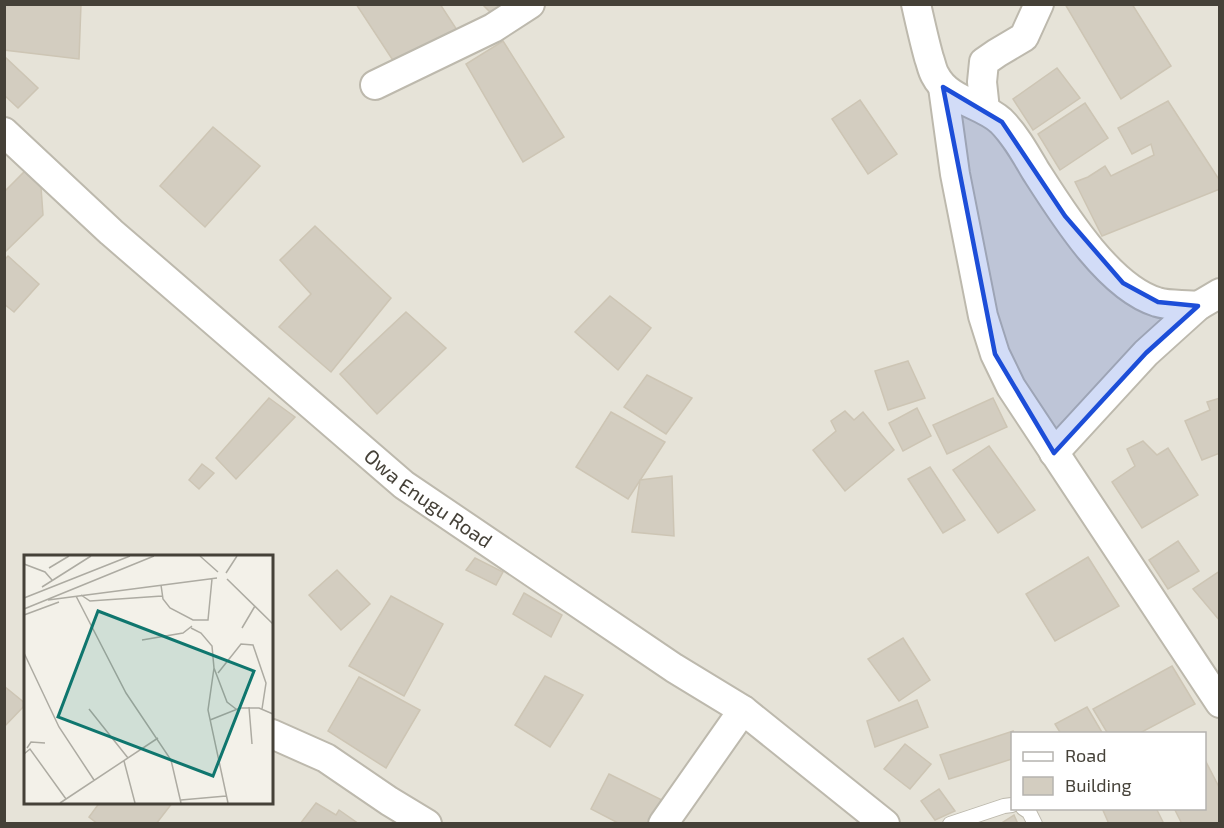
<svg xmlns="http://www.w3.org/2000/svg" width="1224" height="828" font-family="'Exo 2',sans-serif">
	<rect width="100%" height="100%" fill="#f3f1e9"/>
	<path fill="#e6e3d8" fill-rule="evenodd" d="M5,5h1214v818l-1214,1zM26,556h246v246h-246zM1012,734h192v74h-192z"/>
	<g fill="#d3cdc0" stroke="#cdc5b4" stroke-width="1.5">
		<polygon points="5,4 81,4 79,59 4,50"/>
		<polygon points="356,4 440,4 457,30 396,65"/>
		<polygon points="482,4 511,4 495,17"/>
		<polygon points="1065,4 1132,4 1171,66 1121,99"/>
		<polygon points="503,41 564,137 523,162 466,64"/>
		<polygon points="4,56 38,88 18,108 4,95"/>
		<polygon points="1057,68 1080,98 1033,130 1013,99"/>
		<polygon points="860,100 897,154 868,174 832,119"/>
		<polygon points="1168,101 1220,181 1220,189 1102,236 1075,182 1088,177 1105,166 1111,176 1154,155 1151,144 1132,154 1118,128"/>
		<polygon points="1085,103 1108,138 1060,170 1038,134"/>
		<polygon points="213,127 260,166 205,227 160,186"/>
		<polygon points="27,169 41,187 43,215 4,253 4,192"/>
		<polygon points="315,226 391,298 331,372 279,327 311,294 280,260"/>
		<polygon points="8,256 39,284 14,312 4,304 4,260"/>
		<polygon points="610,296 651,328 618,370 575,332"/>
		<polygon points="406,312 446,348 377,414 340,374"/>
		<polygon points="908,361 925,398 888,410 875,371"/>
		<polygon points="647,375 692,398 666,434 624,407"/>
		<polygon points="269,398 295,417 236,479 216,458"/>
		<polygon points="993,398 1007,427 947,454 933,425"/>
		<polygon points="1220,398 1220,453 1202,460 1185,421 1210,410 1207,402"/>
		<polygon points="917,408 931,436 903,451 889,423"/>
		<polygon points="845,411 854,420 863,412 894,450 845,491 813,450 836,431 831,421"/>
		<polygon points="611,412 665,442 628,499 576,467"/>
		<polygon points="1143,441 1157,455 1168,448 1198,495 1142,528 1112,482 1135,466 1127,449"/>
		<polygon points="989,446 1035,510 998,533 953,470"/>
		<polygon points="202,464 214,473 199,489 189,480"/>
		<polygon points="930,467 965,520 943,533 908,479"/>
		<polygon points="672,476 674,536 632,532 640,480"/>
		<polygon points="1178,541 1199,571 1168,589 1149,560"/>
		<polygon points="1088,557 1119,606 1055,641 1026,594"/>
		<polygon points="475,558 503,572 496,585 466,570"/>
		<polygon points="337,570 370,604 341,630 309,595"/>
		<polygon points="1220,571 1220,621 1193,589"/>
		<polygon points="524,593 562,615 551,637 513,614"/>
		<polygon points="391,596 443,624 404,696 349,666"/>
		<polygon points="903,638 930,680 899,701 868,659"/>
		<polygon points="1172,666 1195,704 1138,734 1108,734 1093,709"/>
		<polygon points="545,676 583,695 550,747 515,725"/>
		<polygon points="359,677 420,710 386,768 328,731"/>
		<polygon points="4,686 26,704 4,727"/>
		<polygon points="917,700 928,727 875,747 867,721"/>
		<polygon points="1087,707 1103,734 1061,734 1055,724"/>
		<polygon points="1013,731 1012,759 949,779 940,755"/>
		<polygon points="905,744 931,764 910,789 884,769"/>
		<polygon points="1204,758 1220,789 1220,824 1182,824 1174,808 1204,808"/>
		<polygon points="609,774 664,801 650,824 620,824 591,809"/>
		<polygon points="939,789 955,811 935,820 921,801"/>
		<polygon points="100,802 173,802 156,824 98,824 89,817"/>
		<polygon points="316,803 336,815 339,810 359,824 300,824"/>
		<polygon points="1102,808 1156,808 1164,824 1109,824"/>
		<polygon points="1014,815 1018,824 1000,824"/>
	</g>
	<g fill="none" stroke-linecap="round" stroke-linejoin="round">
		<defs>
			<g id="service">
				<polyline points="1023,808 1029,812 1035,824"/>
				<polyline points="950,824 1004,806 1012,805"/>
			</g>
			<g id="minor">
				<path d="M916,4c4,18 8,36 13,54 2,5 3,12 6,17 13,26 46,28 66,46 14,14 24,32 34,49 27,42 73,117 122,132 12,4 28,2 41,4"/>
				<polyline points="375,85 493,28 530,4"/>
				<polyline points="943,87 955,174 983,316 995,354 1011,387 1220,703"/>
				<polyline points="985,110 982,82 984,62 997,53 1024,37 1039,4"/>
				<path id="s1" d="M4,132l107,100 293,253 270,183 69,42 142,114"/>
				<polyline points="1054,453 1146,353 1198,306 1220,293"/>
				<polyline points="272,734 326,758 389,801 427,824"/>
				<polyline points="663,824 743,710"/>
			</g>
		</defs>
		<use href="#service" stroke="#bdb9ad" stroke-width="16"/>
		<use href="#minor" stroke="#bdb9ad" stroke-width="32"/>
		<use href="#service" stroke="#fff" stroke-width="14"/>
		<use href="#minor" stroke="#fff" stroke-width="28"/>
	</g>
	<path fill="#1d4ed8" fill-opacity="0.2" stroke="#1d4ed8" stroke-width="4.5" stroke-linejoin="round" d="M943,87l59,35 63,94 58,67 35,19 40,4 -52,47 -92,100 -59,-99z"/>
	<g text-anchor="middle" stroke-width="6" stroke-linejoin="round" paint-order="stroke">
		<g font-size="20" fill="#454138" stroke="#fff">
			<text dy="7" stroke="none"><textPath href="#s1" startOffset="561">Owa Enugu Road</textPath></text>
		</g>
	</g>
	<g transform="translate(24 555)">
		<rect width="249" height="249" fill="#f3f1e9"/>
		<path fill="none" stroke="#adaba2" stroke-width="1.5" d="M176,1l18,16M0,9l21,8 7,8M25,13l20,-12M202,18l11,-17M203,24l46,45M137,30l2,14 7,9 23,12h15l4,-41M18,32l49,-31M57,40l9,6 72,-5M52,41l50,97 45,67 10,43M0,43l106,-42M24,45l169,-22M0,54l130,-53M0,60l35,-13M167,73l10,5 11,13 2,22 13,34 9,7M218,73l13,-22M118,85l41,-7 9,-7M0,98l35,74 35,53M190,113l-6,42 20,93M194,118l23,-29 12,1 13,38 -4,26M225,152l3,37M65,154l39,49M186,165l30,-12h19l14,6M3,193l4,-6 14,1M0,199l6,-5 36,50M100,206l11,42M157,245l45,-4M36,248l98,-65"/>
		<path fill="#0f766e" fill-opacity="0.15" stroke="#0f766e" stroke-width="3" d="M74,56l156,60 -41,105 -155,-59z"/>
		<rect width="249" height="249" fill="none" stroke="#454138" stroke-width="3"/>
	</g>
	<rect width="1224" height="828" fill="none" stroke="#454138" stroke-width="12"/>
	<rect x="1011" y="732" width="195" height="78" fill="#ffffff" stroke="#b5b3af" stroke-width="1.5"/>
	<rect x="1023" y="752" width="30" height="9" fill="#ffffff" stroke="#b5b3af" stroke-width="1.5"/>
	<text x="1065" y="762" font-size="18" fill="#454138">Road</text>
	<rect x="1023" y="777" width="30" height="18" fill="#d3cdc0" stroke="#b5b3af" stroke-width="1.5"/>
	<text x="1065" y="792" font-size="18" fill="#454138">Building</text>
</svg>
